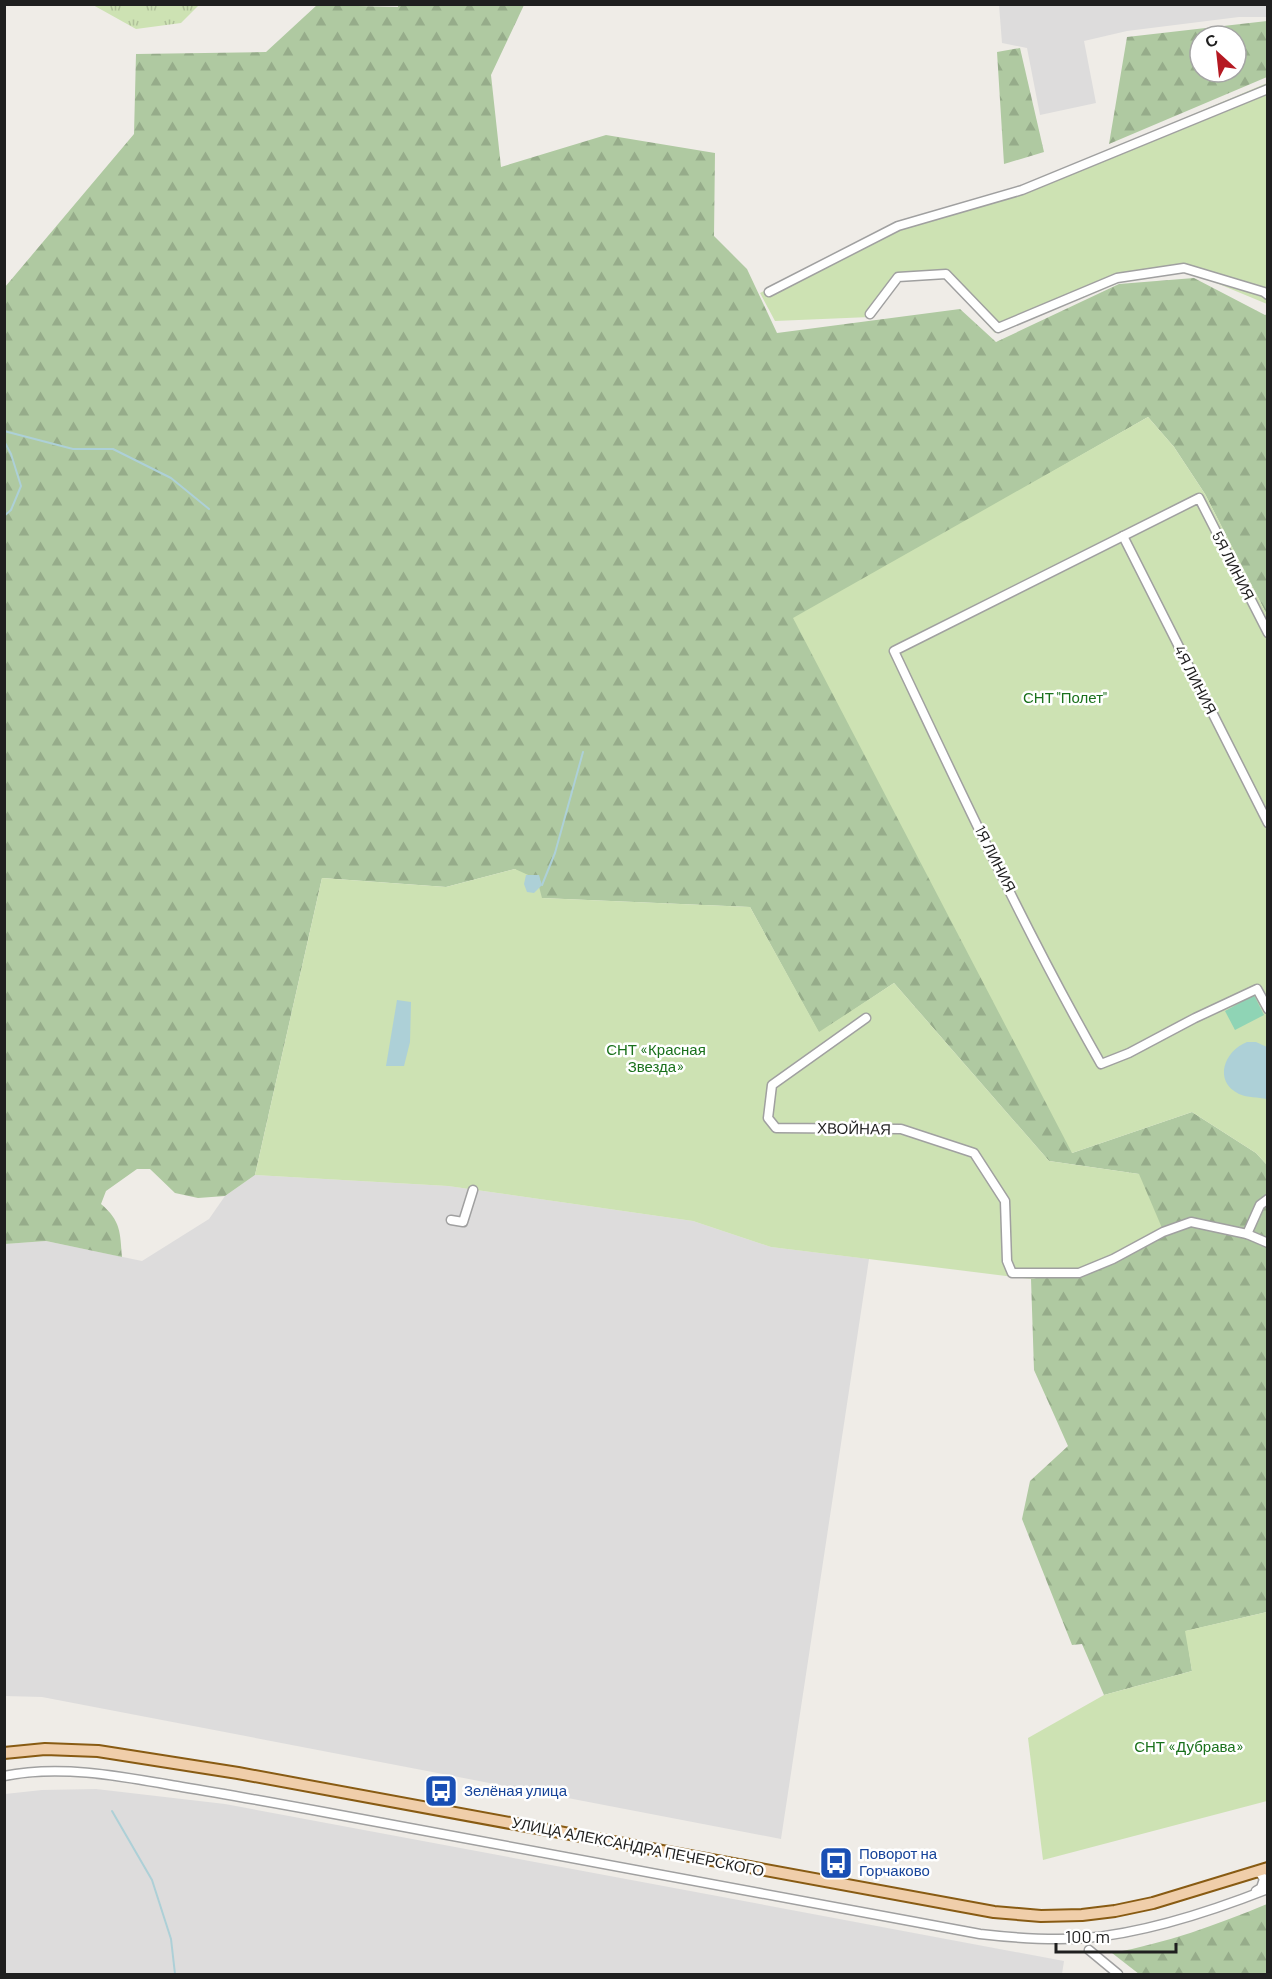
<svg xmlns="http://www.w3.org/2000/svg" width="1272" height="1979" font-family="Barlow,sans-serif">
	<defs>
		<pattern id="grass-tufts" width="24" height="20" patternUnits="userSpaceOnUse" patternTransform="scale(1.5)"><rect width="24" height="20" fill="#cde2b3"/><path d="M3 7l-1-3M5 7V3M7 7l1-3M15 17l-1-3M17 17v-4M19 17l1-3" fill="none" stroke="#b0c19a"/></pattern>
		<pattern id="forest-firs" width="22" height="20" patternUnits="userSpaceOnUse" patternTransform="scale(1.5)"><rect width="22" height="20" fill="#afc9a1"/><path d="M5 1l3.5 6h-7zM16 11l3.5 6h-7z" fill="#96ac8a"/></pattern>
	</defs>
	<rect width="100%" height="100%" fill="#efece7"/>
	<g fill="#dddcdc">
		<polygon points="1267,4 1267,17 1239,17 1127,31 1084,41 1096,103 1040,115 1027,48 1002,43 999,5"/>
		<polygon points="255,1175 448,1186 693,1221 771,1247 869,1259 781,1839 42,1697 5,1696 5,1244 46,1241 142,1261 209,1219 225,1196"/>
		<polygon points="96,1789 225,1804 1064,1961 1062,1974 5,1974 5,1794 42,1790"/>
	</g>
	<polygon fill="url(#grass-tufts)" points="93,5 199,5 181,23 136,29"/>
	<g fill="url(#forest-firs)" fill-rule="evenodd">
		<path d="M398,4l126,1 -33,70 10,92 105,-32 109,18 -1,83 33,33 30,64 183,-24 36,33 123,-58 75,-6 71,37 2,-1v301l-62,-121 -31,-47 -26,-30 -124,71 48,665 120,-41 64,41 11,12v447l-81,19 6,40 -88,24 -22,-51 -10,1 -50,-126 8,-38 38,-35 -34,-76 -3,-91 75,-15 33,-90 -90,-13 -155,-178 -75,50 -69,-126 -209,-9 -26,-29 -69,18 -124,-9 -67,297 -30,21 -27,2 -23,-5 -25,-24h-13l-31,22 -5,13c20,17 19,28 21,53l-76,-16 -41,3v-957l129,-153 2,-80 130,-2 51,-47 81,2z"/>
		<path d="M1267,21v56l-158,67 18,-107zM1200,36h36v36h-36z"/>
		<polygon points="1020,48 1044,152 1004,164 997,52"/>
		<path d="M1267,1904v70h-128l-27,-21c54,-10 105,-28 155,-49z"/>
	</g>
	<g fill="#cde2b3">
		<polygon points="1267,83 1267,304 1185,270 1121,282 995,333 942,275 894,280 870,317 775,321 760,293 897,224 1019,188"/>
		<polygon points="1148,417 1174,447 1205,494 1267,615 1267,1165 1256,1153 1192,1112 1072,1153 793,618"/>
		<polygon points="515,869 537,879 542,898 750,907 819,1032 894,983 1049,1161 1139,1174 1165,1235 1106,1264 1031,1279 771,1247 693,1221 448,1186 255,1175 322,878 446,887"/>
		<polygon points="1267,1612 1267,1801 1043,1860 1028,1738 1104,1695 1192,1671 1185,1631"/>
	</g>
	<polygon fill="#8fd4b5" points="1254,995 1264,1015 1235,1030 1225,1011"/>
	<g fill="#add0d7">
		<polygon points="526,875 539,875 542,885 534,893 527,892 524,884"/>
		<polygon points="397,1000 411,1002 410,1042 404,1066 386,1066"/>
		<path d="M1247,1042h9l11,5v52c-9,-2 -19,-1 -28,-5 -26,-13 -15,-43 8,-52z"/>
	</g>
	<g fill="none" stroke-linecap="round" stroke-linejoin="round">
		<g stroke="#add0d7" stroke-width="2">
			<polyline points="4,431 73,449 113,449 171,478 209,509"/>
			<polyline points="4,441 11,454 21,486 11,510 4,516"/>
			<polyline points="542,885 555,853 583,752"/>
			<polyline points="112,1811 152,1880 171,1939 175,1974"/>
		</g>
		<defs>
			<g id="minor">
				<polyline points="769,292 898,226 1022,190 1268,89"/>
				<polyline points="870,314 898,277 946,274 998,328 1117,278 1184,268 1264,292 1268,295"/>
				<polyline points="1123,536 1268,823"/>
				<path d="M1268,633l-69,-135 -305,153c66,139 131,280 207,413l28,-11 66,-35 62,-29 11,20"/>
				<polyline points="866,1018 772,1085 768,1118 776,1128 901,1129 974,1153 1005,1201 1007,1261 1012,1273 1079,1273 1113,1259 1163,1232 1191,1222 1247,1234 1268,1243"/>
				<polyline points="451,1220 463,1222 473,1190"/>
				<polyline points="1247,1234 1260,1205 1268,1199"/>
				<path d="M4,1776c58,-12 121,1 178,11 49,8 98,17 147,26 217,39 434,80 651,121 35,4 70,7 106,4 59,-5 126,-27 182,-49"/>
				<polyline points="1256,1872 1260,1873 1264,1879 1261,1888 1256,1891"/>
				<polyline points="1089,1950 1118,1974"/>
			</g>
			<polyline id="major" points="4,1753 45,1749 98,1751 238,1773 994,1912 1041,1916 1082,1915 1115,1911 1153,1903 1268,1868"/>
		</defs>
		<use href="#minor" stroke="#a0a0a0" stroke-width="11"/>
		<use href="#major" stroke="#885b13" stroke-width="14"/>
		<use href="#minor" stroke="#fff" stroke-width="8"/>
		<use href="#major" stroke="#f0ceaa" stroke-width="10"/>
	</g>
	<defs>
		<symbol id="bus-square" viewBox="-11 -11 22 22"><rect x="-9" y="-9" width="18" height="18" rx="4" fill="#1a4fb4" stroke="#fff"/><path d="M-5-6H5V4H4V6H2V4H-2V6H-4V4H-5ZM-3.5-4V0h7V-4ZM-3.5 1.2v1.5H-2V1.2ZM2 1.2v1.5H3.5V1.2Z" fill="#fff"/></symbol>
	</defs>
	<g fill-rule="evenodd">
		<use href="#bus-square" x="422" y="1772" width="38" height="38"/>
		<use href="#bus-square" x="817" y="1844" width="38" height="38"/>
	</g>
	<g text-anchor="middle" stroke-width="5" stroke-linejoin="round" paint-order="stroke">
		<g font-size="15" fill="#1f1f1f" stroke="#fff">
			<text transform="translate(1233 566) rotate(63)" y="5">5Я ЛИНИЯ</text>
			<text transform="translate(1195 680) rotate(63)" y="5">4Я ЛИНИЯ</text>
			<text transform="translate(995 859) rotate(63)" y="5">1Я ЛИНИЯ</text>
			<text transform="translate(854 1129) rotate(1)" y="5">ХВОЙНАЯ</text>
			<text transform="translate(638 1847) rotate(11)" y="5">УЛИЦА АЛЕКСАНДРА ПЕЧЕРСКОГО</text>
		</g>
		<g font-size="15" fill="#1a711c" stroke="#fff">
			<text x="1065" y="703">СНТ "Полет"</text>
			<text x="656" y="1055">СНТ «Красная<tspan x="656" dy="17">Звезда»</tspan></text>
			<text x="1189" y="1752">СНТ «Дубрава»</text>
		</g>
		<g font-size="15" fill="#164399" stroke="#fff" text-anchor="start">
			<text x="464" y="1796">Зелёная улица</text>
			<text x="859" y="1859">Поворот на<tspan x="859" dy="17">Горчаково</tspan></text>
		</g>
	</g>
	<rect width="1272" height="1979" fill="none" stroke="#1f1f1f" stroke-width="12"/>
	<g transform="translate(1218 54) rotate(333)"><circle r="28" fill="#ffffff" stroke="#a5a5a5" stroke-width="1.5"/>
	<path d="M0-4.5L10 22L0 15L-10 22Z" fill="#b51922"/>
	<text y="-9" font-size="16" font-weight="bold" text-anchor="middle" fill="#1f1f1f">С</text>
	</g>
	<path d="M1056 1943v9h120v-9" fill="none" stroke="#1f1f1f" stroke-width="3"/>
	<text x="1065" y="1943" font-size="18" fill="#1f1f1f" stroke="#ffffff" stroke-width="4.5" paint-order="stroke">100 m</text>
</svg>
